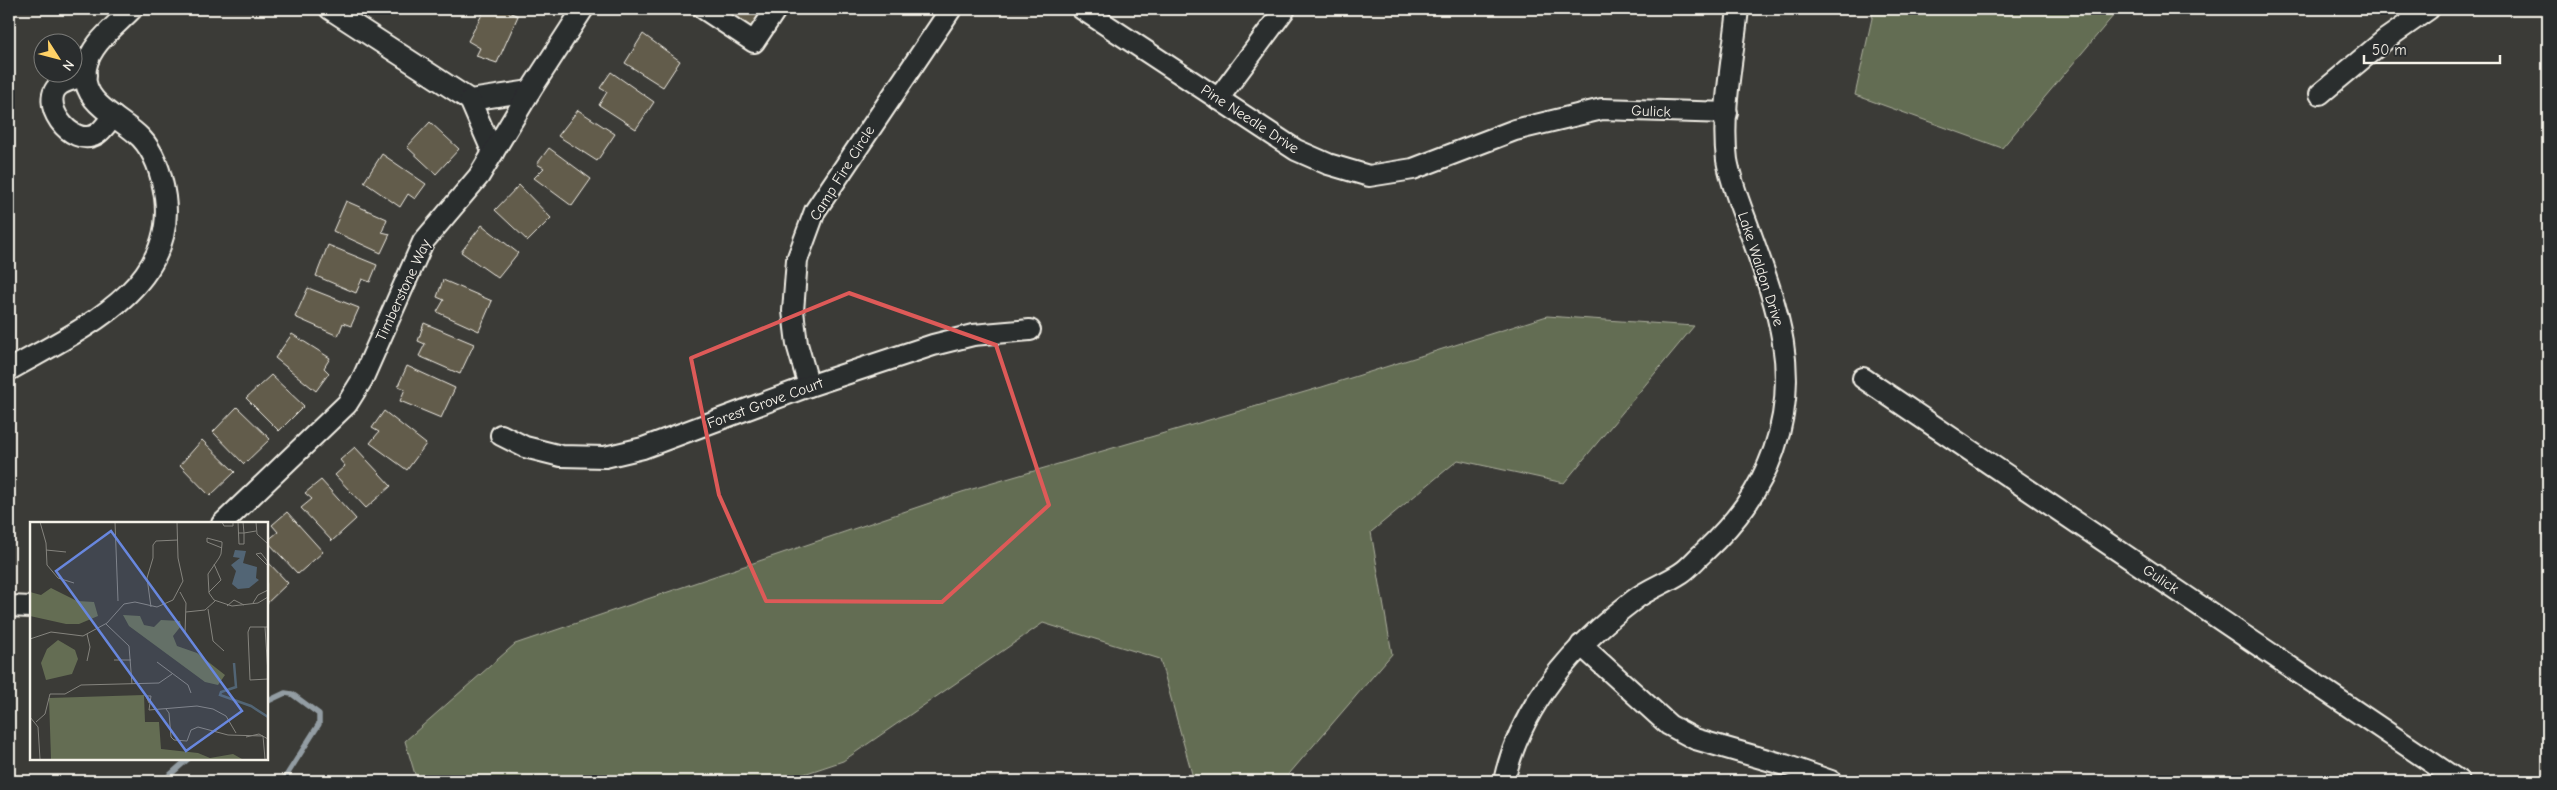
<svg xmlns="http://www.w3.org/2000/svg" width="2557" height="790" font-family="'Comic Neue',sans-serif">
	<rect width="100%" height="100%" fill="#3b3b37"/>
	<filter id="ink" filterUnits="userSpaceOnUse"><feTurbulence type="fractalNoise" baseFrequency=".02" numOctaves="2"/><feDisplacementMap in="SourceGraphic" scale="10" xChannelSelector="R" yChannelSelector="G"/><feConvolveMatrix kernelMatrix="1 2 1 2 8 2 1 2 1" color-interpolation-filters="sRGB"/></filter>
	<g filter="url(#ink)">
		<g fill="#646d53" stroke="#acaf9e">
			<polygon points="1874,9 2119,9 2002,148 1855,95"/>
			<polygon points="1547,316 1694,326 1564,483 1458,460 1371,532 1392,654 1283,781 1194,781 1160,659 1043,623 843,761 783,781 417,781 405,741 515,644 962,492 1322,387"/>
		</g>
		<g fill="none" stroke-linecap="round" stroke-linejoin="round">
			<g stroke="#939da3" stroke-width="5.5">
				<polyline points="266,702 285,693 292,694 319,714 319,724 283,781"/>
				<polyline points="163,781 188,759"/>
			</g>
		</g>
		<g fill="#625b4b" stroke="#f4f1e8">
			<polygon points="485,9 503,9 518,16 497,63 476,56 480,48 468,41"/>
			<polygon points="715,9 767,9 751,33"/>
			<polygon points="643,34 680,61 663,87 625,63"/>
			<polygon points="611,72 654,102 636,129 599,105 607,92 600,88"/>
			<polygon points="578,110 615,134 597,161 558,136"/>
			<polygon points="430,122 459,149 436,174 407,147"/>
			<polygon points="549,148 591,179 572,206 534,178 544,168 537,164"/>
			<polygon points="382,154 426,184 415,199 408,194 400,207 364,182"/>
			<polygon points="519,185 551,218 528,241 495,210"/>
			<polygon points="346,201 387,219 382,232 390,234 381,253 333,231"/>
			<polygon points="482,225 518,253 498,278 461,252"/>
			<polygon points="328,245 377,265 370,282 362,279 356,293 316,276"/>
			<polygon points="443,280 492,301 479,331 437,312 444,300 437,297"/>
			<polygon points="308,288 359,308 351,326 343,323 338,336 295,317"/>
			<polygon points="424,323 474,344 460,374 419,356 425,344 418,341"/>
			<polygon points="292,334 330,358 324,368 329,373 316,391 275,358"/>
			<polygon points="407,366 455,388 441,418 400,401 405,389 398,386"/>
			<polygon points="271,375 304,406 279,431 246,398"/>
			<polygon points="237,407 270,439 244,464 213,432"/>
			<polygon points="384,411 426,444 407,470 370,443 379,432 372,428"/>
			<polygon points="202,440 235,472 210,496 180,465"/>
			<polygon points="355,447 391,486 366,508 335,475 345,466 340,460"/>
			<polygon points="321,480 356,519 332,541 301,508 312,499 305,493"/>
			<polygon points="287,512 323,552 298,574 267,541 278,532 272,525"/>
			<polygon points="266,560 288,583 266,604"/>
		</g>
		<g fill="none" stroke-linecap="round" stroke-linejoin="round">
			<defs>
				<g id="minor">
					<polyline points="330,9 470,100 530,91"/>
					<polyline points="704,9 754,42 776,9"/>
					<polyline points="1082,9 1296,150 1328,164 1369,176 1413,169 1515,130 1602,109 1727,113"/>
					<path d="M86,75c-8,3 -18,5 -25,9 -25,16 10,66 36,50 6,-4 11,-12 16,-18"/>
					<polyline points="2320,94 2386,39 2429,9"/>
					<polyline points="1218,99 1285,9"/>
					<polyline points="470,100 493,153"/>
					<path d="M9,370c66,-38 168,-80 156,-173 -3,-21 -9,-43 -24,-59 -20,-21 -62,-34 -55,-70 4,-24 31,-43 46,-59"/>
					<polyline points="1863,378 2459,781"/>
					<polyline points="809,386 797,344 793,311 797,260 815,211 951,9"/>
					<polyline points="501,435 525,447 561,456 605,457 643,448 809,386 933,345 973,335 1030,330"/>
					<polyline points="222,524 347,404 362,380 423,242 479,176 530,91 583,9"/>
					<polyline points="9,606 31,607"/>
					<polyline points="1581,645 1669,725 1695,739 1785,765 1831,781"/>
					<path d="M1504,781c17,-76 69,-135 130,-181 14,-11 32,-17 47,-27 8,-5 15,-14 23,-21 32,-30 55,-60 70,-102 28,-80 2,-146 -25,-221 -8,-22 -18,-46 -22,-69 -6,-47 6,-103 11,-151"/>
				</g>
			</defs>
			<use href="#minor" stroke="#f4f1e8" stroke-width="24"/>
			<use href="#minor" stroke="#2a2d2e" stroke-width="20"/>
		</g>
	</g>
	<path fill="none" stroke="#de5a58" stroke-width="4" stroke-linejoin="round" d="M849,293l147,52 53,160 -107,97 -176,-1 -47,-106 -28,-137z"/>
	<g text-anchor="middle" stroke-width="4" stroke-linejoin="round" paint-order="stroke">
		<g font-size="15" fill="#f4f1e8" stroke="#2a2d2e">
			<text transform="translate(1651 111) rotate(2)" y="5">Gulick</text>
			<text transform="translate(1250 119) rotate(33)" y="5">Pine Needle Drive</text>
			<text transform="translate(842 173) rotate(-58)" y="5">Camp Fire Circle</text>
			<text transform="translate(1761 269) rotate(72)" y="5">Lake Waldon Drive</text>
			<text transform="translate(403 290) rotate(-65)" y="5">Timberstone Way</text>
			<text transform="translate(765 403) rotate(-20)" y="5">Forest Grove Court</text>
			<text transform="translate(2161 579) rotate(34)" y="5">Gulick</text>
		</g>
	</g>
	<g transform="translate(30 522)">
		<rect width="238" height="238" fill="#3b3b37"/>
		<path d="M21,66l26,13 17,1 4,14 -19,8h-13l-36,-8v-24l11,3zM93,93l17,1 4,9 10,2 7,-7 19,1 1,5 -8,10 4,10 20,7 28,22 -7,10 -13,-3 -76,-56zM28,118l17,10 3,9 -6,15 -26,6 -5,-17 6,-14zM114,173l1,27h14l2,27 37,4 12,5 23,-4 9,5h-191l-2,-61z" fill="#646d53"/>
		<path d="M205,28l11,1 -3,12 14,4 -1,11 3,2 -10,8 -11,1 -6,-5 4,-13 -5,-6 9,-7 -7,-1z" fill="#526575"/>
		<path fill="none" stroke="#526575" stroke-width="2.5" d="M204,141l2,24 -15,5 -1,3 31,11 17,11"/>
		<path fill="none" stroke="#85847e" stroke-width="1" d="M10,0l6,21 1,22 11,13 16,5M85,0l3,79M192,0l2,4h9v-4M208,0l1,22h5v-11l12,-2M226,0l1,12 11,10M208,11h6l-1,-11M192,26l-15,-6v-4l15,4v2l-1,10 -2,4 -11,16 1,19 5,7 18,6 26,-3 10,-6M16,28l20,2M238,40l-7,-9 -5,1 12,12M150,70l6,11 -1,30M179,70l12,-12 -7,-16M223,81l5,-8 10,-5M197,84l7,-6 10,5M121,85l-4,-29 6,-20v-13l3,-4 22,-1M178,87l5,32 11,10M156,90l19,-2 10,-9M76,102l23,22 3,38M235,105l3,47M238,105h-18l-2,5 2,48 18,-1M57,112l3,13 -3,14M0,117l21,-7 32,4 24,-13 17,-19 11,-2 22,5 16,-7 10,-19 -5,-23 -1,-36M84,138h17M127,140l31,23 3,8M119,181l-3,-7h5l-2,14 48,-4 16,3 13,7 10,17M136,187l3,4 2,24 3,3 13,1 4,-11 7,-3 30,8 35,1M0,195l8,10 2,32M6,200l9,-8 5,-20h15l16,-9 78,-2 13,-9M233,214l2,23M216,215l13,-3 9,5"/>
		<path fill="#6887de" fill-opacity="0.15" stroke="#6887de" stroke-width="2.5" d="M81,9l131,180 -56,40 -130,-180z"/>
		<rect width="238" height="238" fill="none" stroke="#f4f1e8" stroke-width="2.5"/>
	</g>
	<rect width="2557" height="790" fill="none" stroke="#2a2d2e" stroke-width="30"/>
	<rect x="15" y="15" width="2527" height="760" fill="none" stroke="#f4f1e8" stroke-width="2" filter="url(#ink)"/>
	<g transform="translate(58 58) rotate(126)"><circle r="24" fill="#2a2d2e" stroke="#7b7b78"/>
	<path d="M0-4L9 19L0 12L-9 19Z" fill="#ffd166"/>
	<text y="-8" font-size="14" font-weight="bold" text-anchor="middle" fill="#f4f1e8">N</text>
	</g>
	<path d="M2364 55v8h136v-8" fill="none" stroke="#f4f1e8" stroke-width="2.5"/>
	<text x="2372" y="55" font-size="15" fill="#f4f1e8" stroke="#2a2d2e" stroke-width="4" paint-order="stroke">50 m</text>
</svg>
